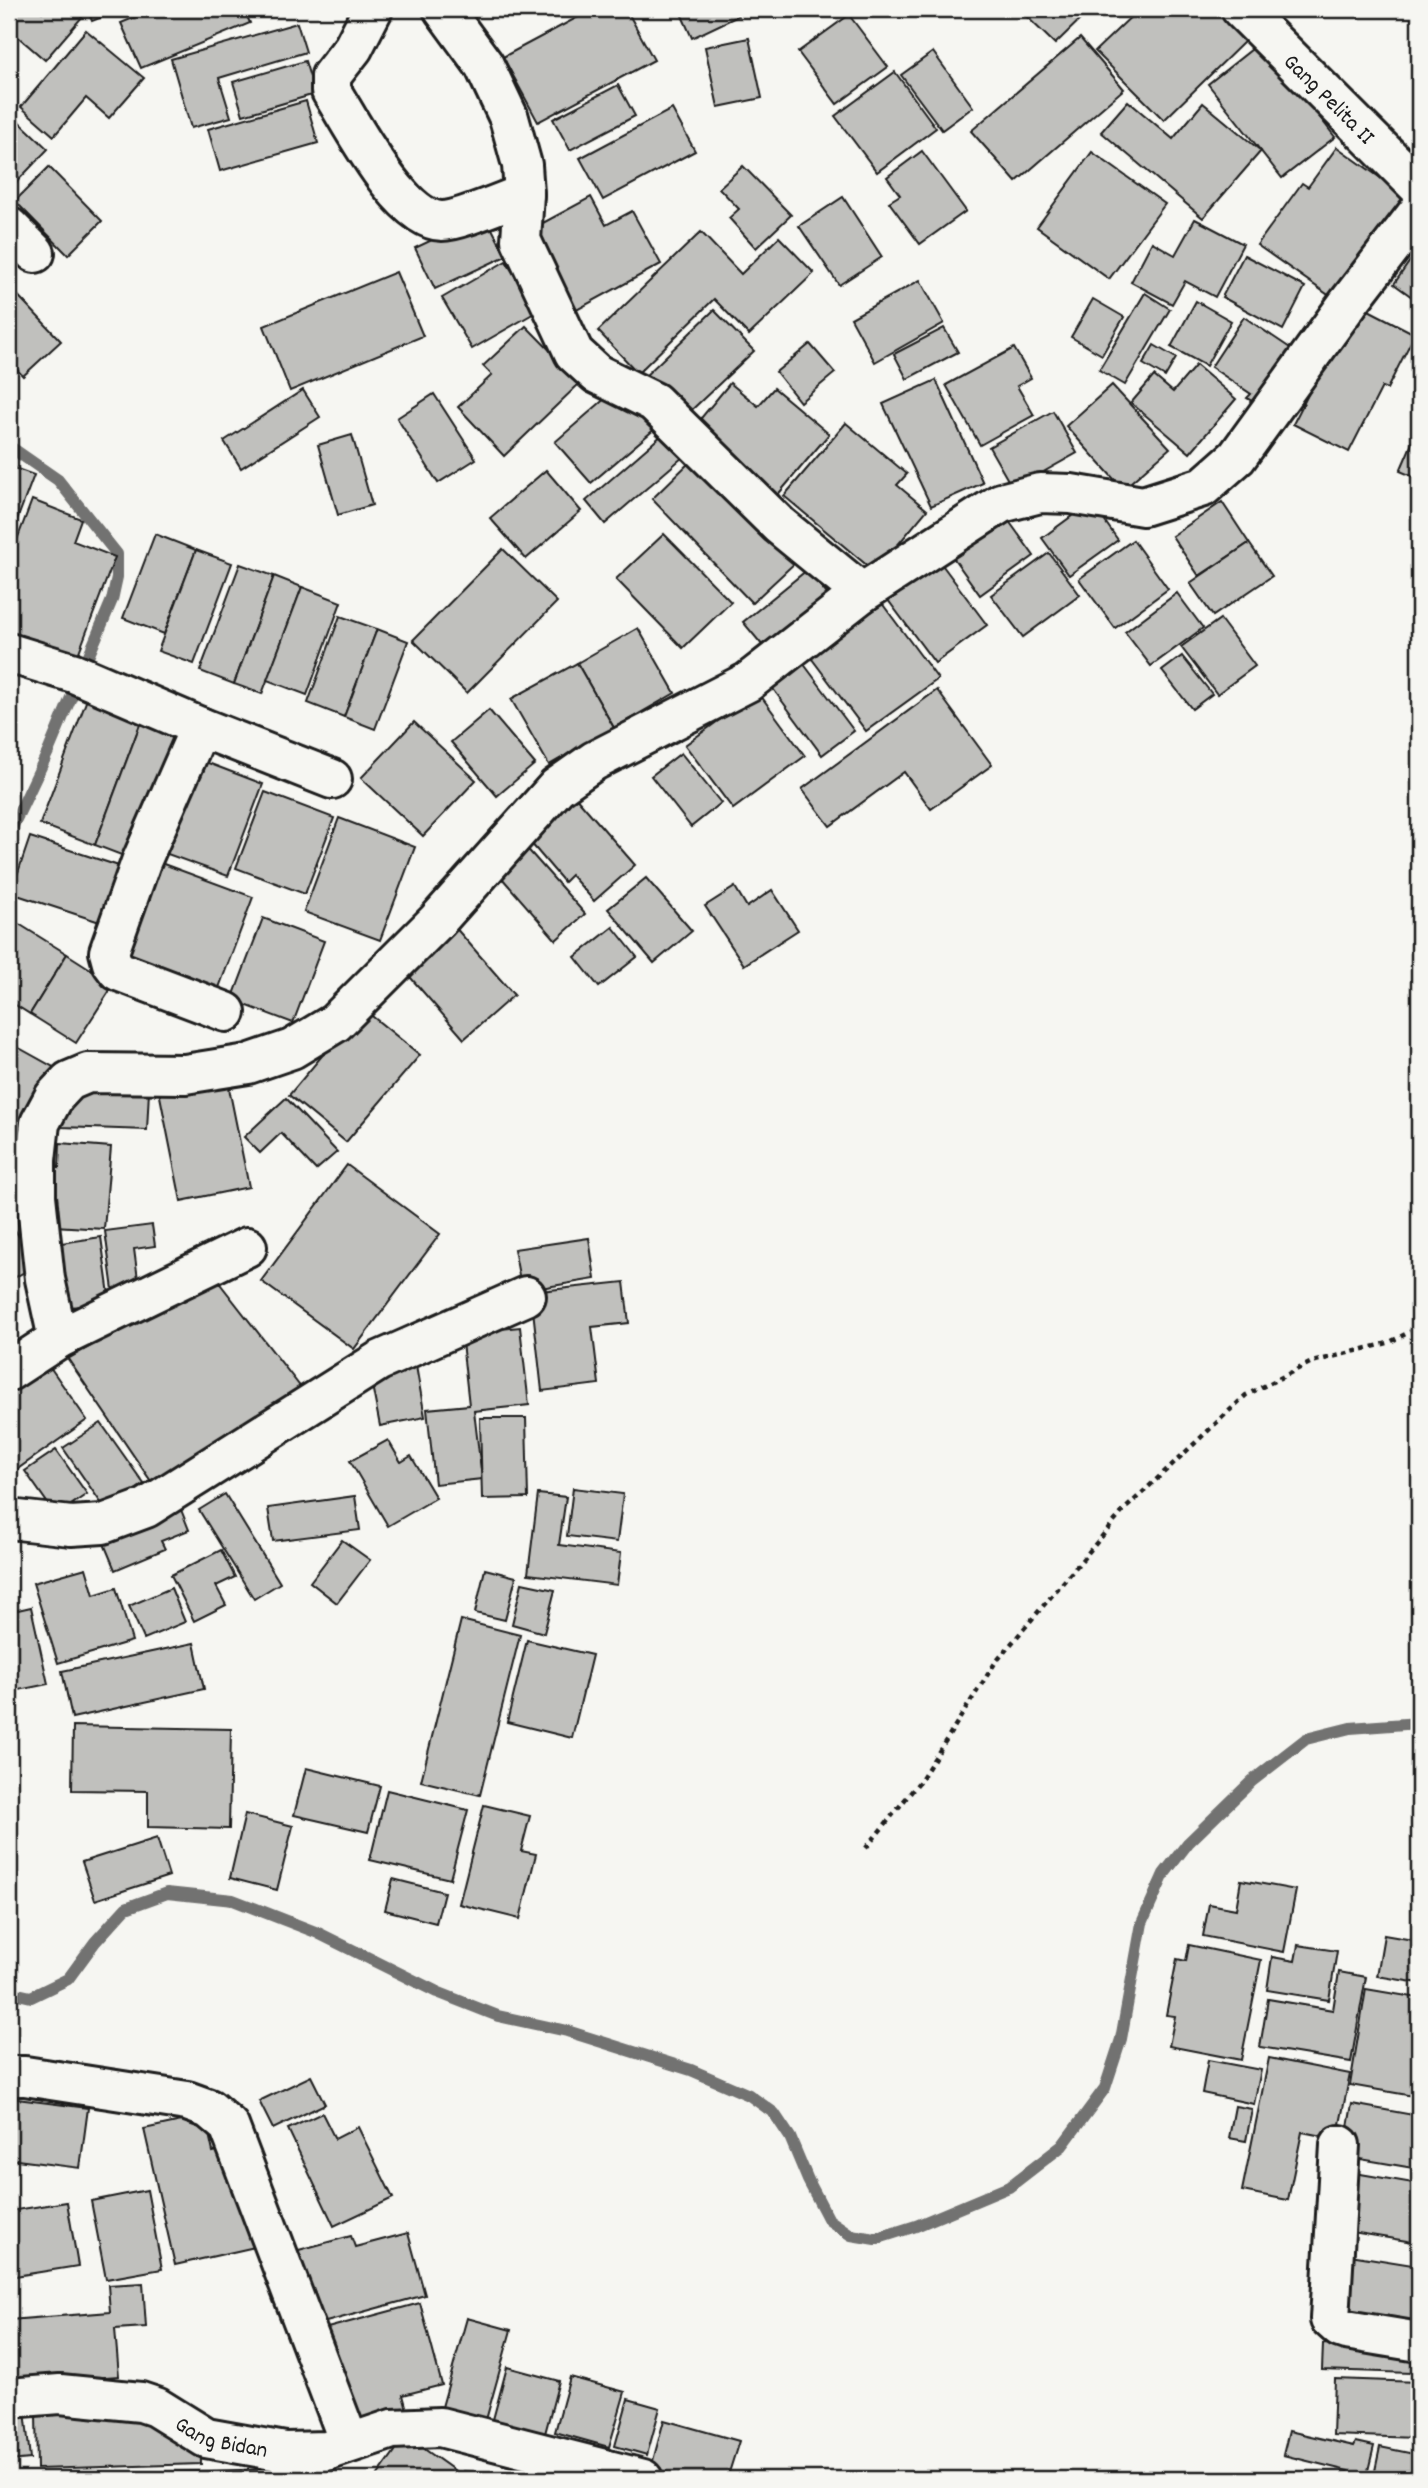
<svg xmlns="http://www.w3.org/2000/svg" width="1428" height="2488" font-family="Dekko,sans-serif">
	<rect width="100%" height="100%" fill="#f6f6f2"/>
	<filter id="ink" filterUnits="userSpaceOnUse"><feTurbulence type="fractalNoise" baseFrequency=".0143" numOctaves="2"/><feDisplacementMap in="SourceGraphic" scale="14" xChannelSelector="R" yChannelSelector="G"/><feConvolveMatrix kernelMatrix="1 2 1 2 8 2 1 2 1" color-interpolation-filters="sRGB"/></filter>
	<g filter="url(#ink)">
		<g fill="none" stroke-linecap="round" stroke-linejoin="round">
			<g stroke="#727271" stroke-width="12">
				<polyline points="9,446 58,480 117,554 117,577 112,600 48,752 9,834"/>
				<polyline points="9,1992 31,1997 68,1979 95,1942 126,1908 167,1893 233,1900 318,1933 437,1992 498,2016 567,2031 691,2070 749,2095 774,2113 790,2137 808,2180 829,2220 851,2235 875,2239 916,2226 1009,2187 1062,2146 1105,2088 1121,2039 1142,1923 1164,1874 1188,1843 1252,1781 1306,1739 1350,1728 1419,1723"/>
			</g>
		</g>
		<g fill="#c0c0bd" stroke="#1c1c1c" stroke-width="2">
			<polygon points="9,9 38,9 42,12 45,9 74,9 83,16 45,60 9,29"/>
			<polygon points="87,9 123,9 92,21"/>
			<polygon points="155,9 244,9 250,23 141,68 121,23"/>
			<polygon points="593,9 626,9 654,60 538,122 503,57"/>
			<polygon points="679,9 734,9 738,16 692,38"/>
			<polygon points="1019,9 1091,9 1055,44"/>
			<polygon points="1139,9 1215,9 1246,40 1164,120 1095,51"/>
			<polygon points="849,15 888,67 837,104 798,52"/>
			<polygon points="297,23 306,52 219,78 231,117 191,128 171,59"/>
			<polygon points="86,30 144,78 109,118 86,98 54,136 21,107"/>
			<polygon points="749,38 762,98 718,107 705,47"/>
			<polygon points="1080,38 1124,89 1016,182 971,131"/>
			<polygon points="1261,42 1335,137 1282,178 1208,84"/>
			<polygon points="933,52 973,107 942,130 901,75"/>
			<polygon points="305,61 315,94 243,115 233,82"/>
			<polygon points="895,72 936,128 877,172 835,116"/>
			<polygon points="618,85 635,116 570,150 553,119"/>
			<polygon points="306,101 318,143 220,171 208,129"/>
			<polygon points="1128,101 1173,139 1203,103 1261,151 1203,218 1101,132"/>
			<polygon points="672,109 695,151 603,200 580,158"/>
			<polygon points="12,115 48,149 9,190 9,119"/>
			<polygon points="1337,147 1410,199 1337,301 1257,245 1302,183 1308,187"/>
			<polygon points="922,151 966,211 920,244 889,202 900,195 887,177"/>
			<polygon points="1092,152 1165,204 1109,279 1037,227"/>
			<polygon points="743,166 791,215 756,248 729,218 739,209 719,188"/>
			<polygon points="49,167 102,221 68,255 15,201"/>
			<polygon points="591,197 606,225 632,211 661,264 573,312 528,231"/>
			<polygon points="843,197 882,257 839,285 799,226"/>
			<polygon points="485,215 506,256 435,289 415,248"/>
			<polygon points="1195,219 1243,244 1215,297 1185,281 1172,304 1131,282 1152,242 1175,255"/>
			<polygon points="701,232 741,274 779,237 814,273 749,335 714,299 638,373 598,331"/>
			<polygon points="1419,248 1419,302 1394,284"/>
			<polygon points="1244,255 1305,287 1283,330 1222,297"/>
			<polygon points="506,261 536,312 472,349 442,298"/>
			<polygon points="396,272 423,336 290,391 264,326"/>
			<polygon points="920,280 944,323 875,362 851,318"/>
			<polygon points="9,286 61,341 23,376 9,361"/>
			<polygon points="1145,293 1170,309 1125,385 1099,370"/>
			<polygon points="1093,299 1124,317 1102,355 1071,337"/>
			<polygon points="1196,301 1231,321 1206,366 1171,347"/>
			<polygon points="1355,303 1415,334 1387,389 1382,387 1349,452 1293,424"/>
			<polygon points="714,310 754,351 682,419 643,378"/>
			<polygon points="1244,317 1302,356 1265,409 1247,398 1251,394 1211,367"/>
			<polygon points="526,326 581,382 504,456 458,407 492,375 483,366"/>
			<polygon points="944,328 958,352 907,379 894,354"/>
			<polygon points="810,344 835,373 800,402 776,372"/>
			<polygon points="1154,345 1176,358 1165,377 1143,364"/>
			<polygon points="1014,348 1031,378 1017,386 1034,415 980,445 946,385"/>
			<polygon points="1196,365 1236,399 1190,453 1131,403 1154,376 1173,392"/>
			<polygon points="936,380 983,483 931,506 883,404"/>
			<polygon points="730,383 758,406 774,388 829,434 775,498 692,429"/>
			<polygon points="1112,385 1170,448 1123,489 1066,426"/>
			<polygon points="303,390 320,417 241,468 224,441"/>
			<polygon points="615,390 663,422 591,483 555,442"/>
			<polygon points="434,394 476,459 438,483 397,418"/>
			<polygon points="1053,411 1077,453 1013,489 989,447"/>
			<polygon points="846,423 907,474 897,485 927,510 875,572 784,496"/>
			<polygon points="1419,427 1419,479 1400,471"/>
			<polygon points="670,428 690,451 605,524 586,501"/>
			<polygon points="352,435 372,505 338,515 318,445"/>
			<polygon points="697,455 798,560 752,603 652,499"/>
			<polygon points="9,466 34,475 9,541"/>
			<polygon points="546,470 581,511 526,559 490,518"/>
			<polygon points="32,500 81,519 73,541 115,557 74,665 9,641 9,561"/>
			<polygon points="1091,502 1118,540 1069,575 1042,538"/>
			<polygon points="1222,502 1249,543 1199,576 1172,536"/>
			<polygon points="1001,510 1034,556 980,595 947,549"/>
			<polygon points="155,534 196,550 164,634 123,618"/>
			<polygon points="664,534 731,602 683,648 616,579"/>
			<polygon points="1133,540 1168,589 1115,628 1079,579"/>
			<polygon points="1249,543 1272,576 1213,616 1190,583"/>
			<polygon points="503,549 557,602 467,693 413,640"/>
			<polygon points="196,550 232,563 194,664 158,651"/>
			<polygon points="1049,553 1080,595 1023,637 991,595"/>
			<polygon points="934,554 987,625 935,663 882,592"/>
			<polygon points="240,564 274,576 234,684 200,671"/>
			<polygon points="807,570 832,600 768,652 743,622"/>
			<polygon points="274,576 302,587 262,694 234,684"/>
			<polygon points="302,587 341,602 307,695 267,680"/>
			<polygon points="1177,593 1203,628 1151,666 1125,632"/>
			<polygon points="881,602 938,679 866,731 809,655"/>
			<polygon points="340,616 377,629 344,717 308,703"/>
			<polygon points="1220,619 1255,666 1217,694 1181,647"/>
			<polygon points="638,628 675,693 614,728 577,663"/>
			<polygon points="377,629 408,641 375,729 344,717"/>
			<polygon points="1182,656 1212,694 1192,709 1162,671"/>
			<polygon points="800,659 854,731 822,755 768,682"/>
			<polygon points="577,663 614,728 549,765 511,699"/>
			<polygon points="937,690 992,765 931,809 904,772 830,826 802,789"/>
			<polygon points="90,691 145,711 95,845 40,824"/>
			<polygon points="758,692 805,756 733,809 685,745"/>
			<polygon points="489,710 535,764 497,796 451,742"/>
			<polygon points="145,711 187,727 137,861 95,845"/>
			<polygon points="414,722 476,780 423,836 361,778"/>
			<polygon points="681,753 721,803 691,827 651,776"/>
			<polygon points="195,758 263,784 228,876 159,851"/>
			<polygon points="265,792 334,818 305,894 236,868"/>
			<polygon points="574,795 635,865 594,901 571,875 564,882 525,836"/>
			<polygon points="339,818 415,847 380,940 304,912"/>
			<polygon points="30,837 134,871 115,927 11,893"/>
			<polygon points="524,845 585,914 556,940 495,870"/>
			<polygon points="158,862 253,897 217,993 123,957"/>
			<polygon points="646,878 692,931 654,963 608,909"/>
			<polygon points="735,887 747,907 772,890 798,930 744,965 705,906"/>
			<polygon points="263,918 324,941 293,1023 232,1000"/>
			<polygon points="19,924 67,954 30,1014 9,1001 9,940"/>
			<polygon points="454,926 514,995 464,1039 404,970"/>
			<polygon points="613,927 637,957 599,987 575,957"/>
			<polygon points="67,954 114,984 76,1043 30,1014"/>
			<polygon points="362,1008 420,1055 346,1142 289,1095"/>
			<polygon points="12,1044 55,1068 9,1152 9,1048"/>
			<polygon points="227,1078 249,1187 181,1201 159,1091"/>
			<polygon points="64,1087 149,1091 147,1130 62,1127"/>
			<polygon points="286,1098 337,1152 316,1170 281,1133 260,1153 244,1137"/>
			<polygon points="60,1143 111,1147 104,1229 54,1226 57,1193 42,1192 44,1166 59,1168"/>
			<polygon points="347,1165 440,1234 354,1349 261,1281"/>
			<polygon points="9,1220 36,1265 9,1281"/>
			<polygon points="152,1225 155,1246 134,1249 139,1287 113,1290 105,1231"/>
			<polygon points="101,1237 110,1302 56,1309 48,1245"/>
			<polygon points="589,1238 595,1279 522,1291 514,1249"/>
			<polygon points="214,1276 302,1389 157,1490 68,1359"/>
			<polygon points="624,1282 629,1323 592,1327 599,1384 542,1391 531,1292"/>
			<polygon points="520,1327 529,1405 474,1411 482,1479 435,1484 427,1409 469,1405 461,1333"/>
			<polygon points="43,1357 87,1420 9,1475 9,1380"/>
			<polygon points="416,1366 425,1417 380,1426 370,1375"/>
			<polygon points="480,1418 526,1418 528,1498 482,1499"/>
			<polygon points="101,1423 144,1484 106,1510 63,1448"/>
			<polygon points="388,1440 401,1462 411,1456 436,1498 388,1526 350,1461"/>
			<polygon points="56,1450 87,1494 56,1515 25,1471"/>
			<polygon points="573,1488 623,1494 617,1542 567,1536"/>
			<polygon points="225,1494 280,1583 254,1599 199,1510"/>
			<polygon points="538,1494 566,1497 559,1545 621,1553 617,1585 528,1574"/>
			<polygon points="355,1496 360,1530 273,1541 268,1508"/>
			<polygon points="178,1502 189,1530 161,1541 165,1549 115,1570 100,1534"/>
			<polygon points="342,1540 370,1560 337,1603 310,1582"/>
			<polygon points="221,1550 235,1577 216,1586 226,1605 194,1621 171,1575"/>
			<polygon points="86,1568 94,1595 116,1588 132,1641 58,1663 33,1583"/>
			<polygon points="485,1569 516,1577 505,1620 475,1613"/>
			<polygon points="522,1583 555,1590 544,1633 512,1624"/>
			<polygon points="171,1588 185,1622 144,1639 129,1606"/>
			<polygon points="31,1607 48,1684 9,1692 9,1612"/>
			<polygon points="461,1620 520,1635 480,1795 421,1781"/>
			<polygon points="527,1640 592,1655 572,1738 507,1722"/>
			<polygon points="194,1643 204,1689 72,1718 62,1671"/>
			<polygon points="73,1726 231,1729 229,1829 148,1827 148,1791 72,1790"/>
			<polygon points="306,1768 380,1786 368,1832 294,1815"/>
			<polygon points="387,1790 468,1810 450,1879 370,1860"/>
			<polygon points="484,1805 530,1816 521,1851 536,1854 520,1919 459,1904"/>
			<polygon points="245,1814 293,1826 277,1890 230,1878"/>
			<polygon points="157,1838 169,1876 95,1900 82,1862"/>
			<polygon points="393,1879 444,1892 436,1923 385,1910"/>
			<polygon points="1241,1880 1296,1890 1284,1952 1203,1936 1209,1904 1236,1909"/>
			<polygon points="1384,1935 1419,1941 1419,1983 1377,1976"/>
			<polygon points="1189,1945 1261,1960 1241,2060 1169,2046 1175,2016 1166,2015 1177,1959 1186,1961"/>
			<polygon points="1298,1945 1337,1951 1329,2000 1267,1990 1272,1957 1295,1961"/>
			<polygon points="1339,1972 1366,1977 1351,2062 1260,2047 1268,1999 1333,2010"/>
			<polygon points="1366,1989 1419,1998 1419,2097 1350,2085"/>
			<polygon points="1269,2058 1350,2074 1337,2139 1302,2132 1288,2200 1242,2191"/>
			<polygon points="1208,2060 1261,2070 1254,2104 1202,2093"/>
			<polygon points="311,2076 325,2104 273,2129 259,2101"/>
			<polygon points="9,2098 88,2108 80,2168 9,2159"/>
			<polygon points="1352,2104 1419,2116 1419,2169 1343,2156"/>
			<polygon points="1235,2106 1252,2109 1246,2141 1229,2138"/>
			<polygon points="322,2113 335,2139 358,2127 393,2198 334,2226 288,2129"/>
			<polygon points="205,2116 213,2152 232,2148 255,2247 175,2265 144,2129"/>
			<polygon points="1349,2172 1419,2184 1419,2243 1340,2230"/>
			<polygon points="147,2190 162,2269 106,2279 91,2201"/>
			<polygon points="67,2202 78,2266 9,2277 9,2211"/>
			<polygon points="408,2233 425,2295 315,2325 295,2251 351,2236 355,2247"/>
			<polygon points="1344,2254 1419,2266 1419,2329 1334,2316"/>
			<polygon points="143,2283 146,2327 115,2329 119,2376 9,2384 9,2320 110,2312 108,2285"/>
			<polygon points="420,2303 442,2385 403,2395 409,2417 348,2434 320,2330"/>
			<polygon points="467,2318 511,2330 484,2427 440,2414"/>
			<polygon points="1323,2344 1413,2346 1412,2373 1322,2370"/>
			<polygon points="507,2367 559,2381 543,2441 491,2427"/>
			<polygon points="570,2377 625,2392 609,2447 555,2432"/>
			<polygon points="1335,2379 1418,2382 1416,2438 1333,2435"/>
			<polygon points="628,2399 660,2408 647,2455 615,2446"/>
			<polygon points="24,2400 30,2459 9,2461 9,2402"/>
			<polygon points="143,2410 200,2440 201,2464 37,2469 36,2413"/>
			<polygon points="664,2420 739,2441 727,2479 692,2479 651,2468"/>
			<polygon points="1289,2431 1354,2446 1356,2442 1374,2446 1366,2479 1347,2477 1348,2471 1283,2455"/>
			<polygon points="406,2436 458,2473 453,2479 375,2479"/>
			<polygon points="1380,2447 1419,2455 1419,2479 1375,2471"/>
			<polygon points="331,2467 331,2479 121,2479 121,2474"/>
			<polygon points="463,2471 506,2475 506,2479 462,2479"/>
		</g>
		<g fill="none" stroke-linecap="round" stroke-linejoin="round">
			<defs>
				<g id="street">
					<path d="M373,9l-20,39 -22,28v15c21,33 70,130 111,130 17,0 64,-21 82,-27"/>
					<polyline points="443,9 484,65 509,118 522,165 524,194 521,240 574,353 597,374 654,402 779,525 862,593"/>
					<path id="s1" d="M1241,9l178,178"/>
					<polyline points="9,227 35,253"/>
					<polyline points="9,653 74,673 200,727 332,779"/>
					<polyline points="200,727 141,862 109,952 112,963 118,971 226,1012"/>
					<polyline points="58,1339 45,1279 36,1196 36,1160 40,1123 54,1097 69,1081 88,1073 185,1074 248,1064 292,1049 335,1023 437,921 557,787 594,761 748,682 862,593 1001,503 1040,493 1071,494 1143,506 1203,487 1237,457 1349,302 1419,211"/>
					<polyline points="9,1371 58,1339 247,1247"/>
					<polyline points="9,1519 71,1526 103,1524 146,1508 379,1361 526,1296"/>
					<polyline points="9,2076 25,2076 187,2101 209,2109 229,2126 349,2442"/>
					<polyline points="1340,2145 1330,2319 1340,2328 1346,2330 1419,2342"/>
					<path id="s2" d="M9,2398l51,-4 81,8 15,5 50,31 79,14 42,-1 65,-22 48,-2 203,52"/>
				</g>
			</defs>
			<use href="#street" stroke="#1c1c1c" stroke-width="44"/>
			<polyline stroke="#1c1c1c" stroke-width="4.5" stroke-dasharray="5 5" stroke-linecap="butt" points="866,1848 920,1781 995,1663 1125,1509 1246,1395 1312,1362 1388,1343 1419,1327"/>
			<use href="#street" stroke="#f6f6f2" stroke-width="38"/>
		</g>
	</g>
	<g text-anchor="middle" stroke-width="5" stroke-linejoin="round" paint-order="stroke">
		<g font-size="23" fill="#1c1c1c" stroke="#f6f6f2">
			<text dy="8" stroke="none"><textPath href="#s1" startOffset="126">Gang Pelita II</textPath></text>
			<text dy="8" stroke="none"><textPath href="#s2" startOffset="222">Gang Bidan</textPath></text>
		</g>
	</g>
	<rect width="1428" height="2488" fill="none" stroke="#f6f6f2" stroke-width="35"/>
	<rect x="18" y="18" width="1393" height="2453" fill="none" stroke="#1c1c1c" stroke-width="2.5" filter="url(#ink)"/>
</svg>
